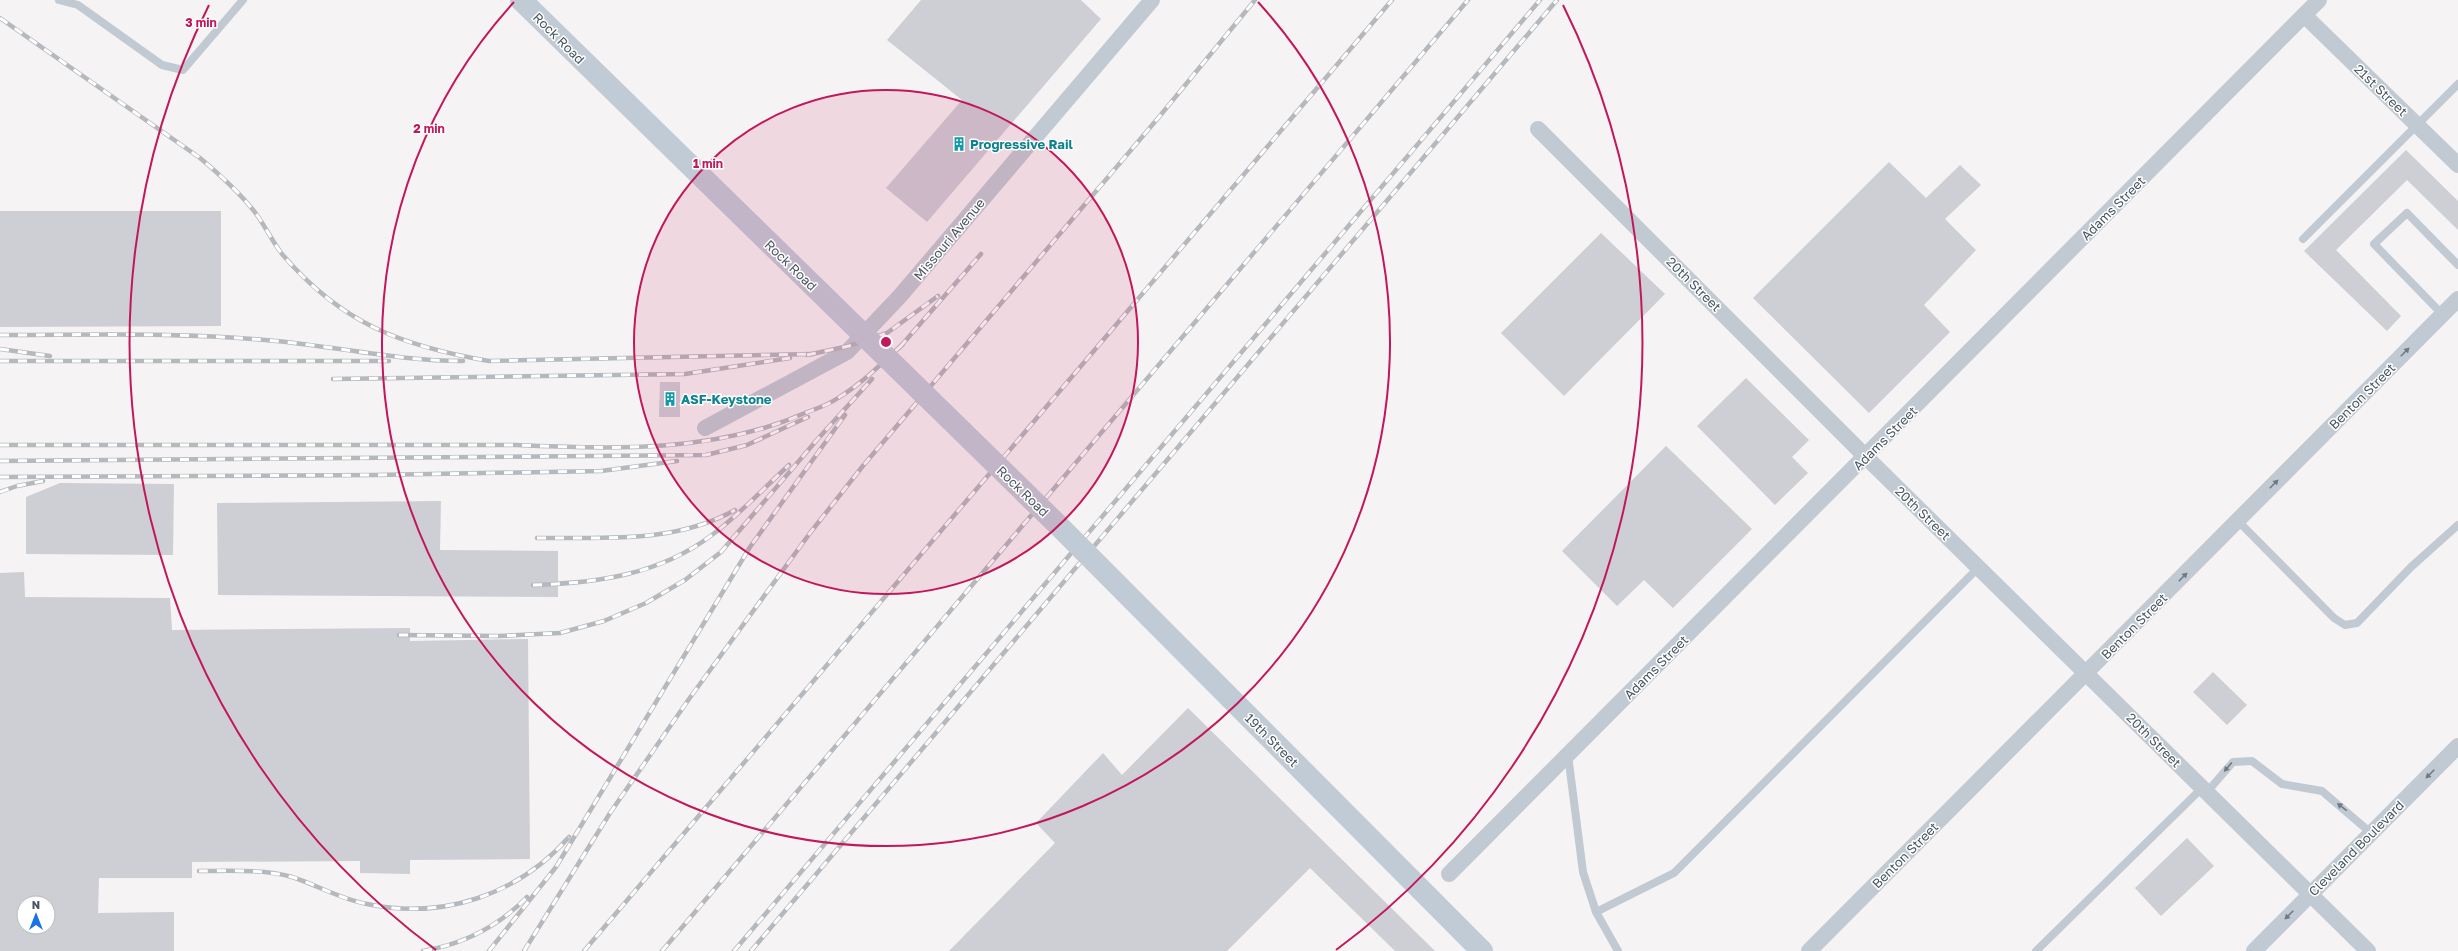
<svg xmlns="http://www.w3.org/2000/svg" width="2458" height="951" font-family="'Golos Text',sans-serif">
	<rect width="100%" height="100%" fill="#f5f3f3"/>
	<g fill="#cdcfd5" fill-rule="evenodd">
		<polygon points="921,0 1081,0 1101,19 927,222 886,188 962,100 887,40"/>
		<polygon points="2406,150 2458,201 2458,230 2407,180 2336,250 2401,316 2387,331 2304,251"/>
		<polygon points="1889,162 1926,198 1960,165 1981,185 1945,219 1976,250 1924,305 1950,332 1869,413 1753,298"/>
		<polygon points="0,211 221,211 221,326 0,327"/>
		<polygon points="1601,233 1665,294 1564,396 1501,333"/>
		<polygon points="1746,378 1809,440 1792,457 1808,473 1775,505 1697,426"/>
		<polygon points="660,382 680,382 680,417 659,417"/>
		<polygon points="1666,446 1752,529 1673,608 1644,580 1617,606 1562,551"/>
		<polygon points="60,483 174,484 173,555 26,554 26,497"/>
		<polygon points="441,501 440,550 558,551 558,597 218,595 217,503"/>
		<path d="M24,572l1,25 145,1 2,32 238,-2v13l118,-2 2,220 -120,1v14l-50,-1v-12l-168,1v16h-93l-1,35 76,-1v39h-174v-378zM24,903h24v24h-24z"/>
		<polygon points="2213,672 2247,705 2227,725 2193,692"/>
		<polygon points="1188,708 1435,951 1395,951 1310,868 1227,951 949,951 1055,843 1036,823 1103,753 1122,775"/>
		<polygon points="2187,838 2214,866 2161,916 2135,888"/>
	</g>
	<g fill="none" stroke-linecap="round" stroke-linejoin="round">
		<g stroke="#c1cad2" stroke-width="8">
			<polyline points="59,0 78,5 162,65 183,70 243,0"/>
			<polyline points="2303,239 2458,84"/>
			<polyline points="2443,315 2374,244 2407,213 2458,265"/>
			<polyline points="2238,521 2334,618 2345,625 2357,623 2411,567 2458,525"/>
			<polyline points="1568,755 1583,872 1596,912 1618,951"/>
			<polyline points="2207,792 2233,762 2252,761 2282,784 2322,791 2371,833"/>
			<polyline points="1596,912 1674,873 1979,567"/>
			<polyline points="2036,951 2202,788"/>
		</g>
		<g stroke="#c1cad2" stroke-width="16">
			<polyline points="2304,15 2458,165"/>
			<polyline points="1538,129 1866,457 2368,951"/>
			<polyline points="705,428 847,352 900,296 1152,0"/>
			<polyline points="1449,874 2319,0"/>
			<polyline points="1809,951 2458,299"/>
			<polyline points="2254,951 2458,746"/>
		</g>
		<defs>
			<g id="rail">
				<path d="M0,18l200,140c19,16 38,33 54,53 10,13 18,30 28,43 59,69 119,92 207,107l324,-7"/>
				<path d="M0,335c92,0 184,-3 276,6 62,6 124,20 187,20"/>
				<polyline points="900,347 981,254"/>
				<polyline points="0,349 50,356"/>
				<polyline points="807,355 849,346 887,333 938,296"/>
				<polyline points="0,361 389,361"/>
				<polyline points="333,379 685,374 790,358"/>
				<path d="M0,445h516c98,4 198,8 289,-32 11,-4 23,-8 33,-15 25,-15 44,-35 65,-54"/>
				<polyline points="0,461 706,455 747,445 808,417"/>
				<polyline points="0,477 376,475 601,471 677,461"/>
				<polyline points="0,492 17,486 43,481"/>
				<path d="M537,538c68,-1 137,6 198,-28"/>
				<path d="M533,585c64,-2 126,-10 179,-50 27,-20 52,-47 77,-70"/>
				<polyline points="399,635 499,636 560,633 604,621 646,603 685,580 721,552 816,441 872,379"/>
				<path d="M199,871c29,0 64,-2 93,6 25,8 48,22 75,27 76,16 151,-9 202,-67"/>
				<path d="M423,951c40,-7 75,-24 104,-54"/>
				<polyline points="489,951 556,867 750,547 845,415"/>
				<polyline points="524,951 610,813 689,699 810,533 862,467 1159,117 1255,0"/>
				<polyline points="584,951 1392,0"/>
				<polyline points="662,951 1468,0"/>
				<polyline points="734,951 1540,0"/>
				<polyline points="751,951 1557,0"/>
			</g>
		</defs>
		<use href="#rail" stroke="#b5b8bd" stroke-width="4.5"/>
		<use href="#rail" stroke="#fff" stroke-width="3" stroke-dasharray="9" stroke-linecap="butt"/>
		<polyline stroke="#c1cbd6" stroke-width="22" points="521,0 1061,528 1482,951"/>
	</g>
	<defs><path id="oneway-solid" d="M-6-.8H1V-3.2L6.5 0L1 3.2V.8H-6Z"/></defs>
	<g fill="#6e7983">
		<use href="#oneway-solid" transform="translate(2405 352) rotate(-45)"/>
		<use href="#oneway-solid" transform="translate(2274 484) rotate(-45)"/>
		<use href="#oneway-solid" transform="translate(2183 577) rotate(-45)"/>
		<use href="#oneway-solid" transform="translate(2228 767) rotate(130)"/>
		<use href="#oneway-solid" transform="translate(2430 774) rotate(135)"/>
		<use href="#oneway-solid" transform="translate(2342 807) rotate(-142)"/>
		<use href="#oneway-solid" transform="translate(2289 915) rotate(135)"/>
	</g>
	<circle cx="886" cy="342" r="252" fill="#c2185b" fill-opacity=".12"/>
	<g fill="none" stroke="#c2185b" stroke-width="2">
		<circle cx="886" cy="342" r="252"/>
		<path d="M1258 2A504 504 0 1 1 514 2"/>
		<path d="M436 950A756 756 0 0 1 209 5M1563 5A756 756 0 0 1 1336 950"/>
	</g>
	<defs>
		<symbol id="building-bare" viewBox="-9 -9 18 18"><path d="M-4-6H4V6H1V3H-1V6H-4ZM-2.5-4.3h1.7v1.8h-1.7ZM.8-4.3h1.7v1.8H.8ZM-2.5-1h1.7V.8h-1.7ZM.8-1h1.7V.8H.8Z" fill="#0f9aa8" stroke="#fff" stroke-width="2.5" paint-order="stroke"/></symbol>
	</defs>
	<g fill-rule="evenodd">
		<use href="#building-bare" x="949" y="134" width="20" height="20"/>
		<use href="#building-bare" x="660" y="389" width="20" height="20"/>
	</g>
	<g text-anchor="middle" stroke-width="3" stroke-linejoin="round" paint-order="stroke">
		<g font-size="13" fill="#4a5661" stroke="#fff">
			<text transform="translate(559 38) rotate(45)" y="5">Rock Road</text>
			<text transform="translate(2381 90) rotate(44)" y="5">21st Street</text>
			<text transform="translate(2113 208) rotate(-45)" y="5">Adams Street</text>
			<text transform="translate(949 239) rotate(-50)" y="5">Missouri Avenue</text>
			<text transform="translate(791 265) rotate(44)" y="5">Rock Road</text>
			<text transform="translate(1694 284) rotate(45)" y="5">20th Street</text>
			<text transform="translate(2362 396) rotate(-45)" y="5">Benton Street</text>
			<text transform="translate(1885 438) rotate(-45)" y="5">Adams Street</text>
			<text transform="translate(1023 491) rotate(44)" y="5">Rock Road</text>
			<text transform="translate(1923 513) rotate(44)" y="5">20th Street</text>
			<text transform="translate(2134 626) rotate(-45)" y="5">Benton Street</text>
			<text transform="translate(1656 667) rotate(-45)" y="5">Adams Street</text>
			<text transform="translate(1272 740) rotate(45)" y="5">19th Street</text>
			<text transform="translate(2154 740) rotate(45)" y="5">20th Street</text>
			<text transform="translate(2356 848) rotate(-45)" y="5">Cleveland Boulevard</text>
			<text transform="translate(1905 855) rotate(-45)" y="5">Benton Street</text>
		</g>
		<g font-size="13" font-weight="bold" fill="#0d838f" stroke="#fff" text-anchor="start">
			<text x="970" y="149">Progressive Rail</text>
			<text x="681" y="404">ASF-Keystone</text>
		</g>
	</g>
	<circle cx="886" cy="342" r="6" fill="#c2185b" stroke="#fff" stroke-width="2"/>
	<g font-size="12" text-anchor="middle" font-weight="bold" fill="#c2185b" stroke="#fff" stroke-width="3" stroke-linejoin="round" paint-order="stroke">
		<text x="201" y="27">3 min</text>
		<text x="429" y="133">2 min</text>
		<text x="708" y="168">1 min</text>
	</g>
	<g transform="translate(36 915)"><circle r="19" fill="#ffffff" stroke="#b7bbc0"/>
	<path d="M0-3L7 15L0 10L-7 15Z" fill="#1a73e8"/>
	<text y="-6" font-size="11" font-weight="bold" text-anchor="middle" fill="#4a5661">N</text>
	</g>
</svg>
